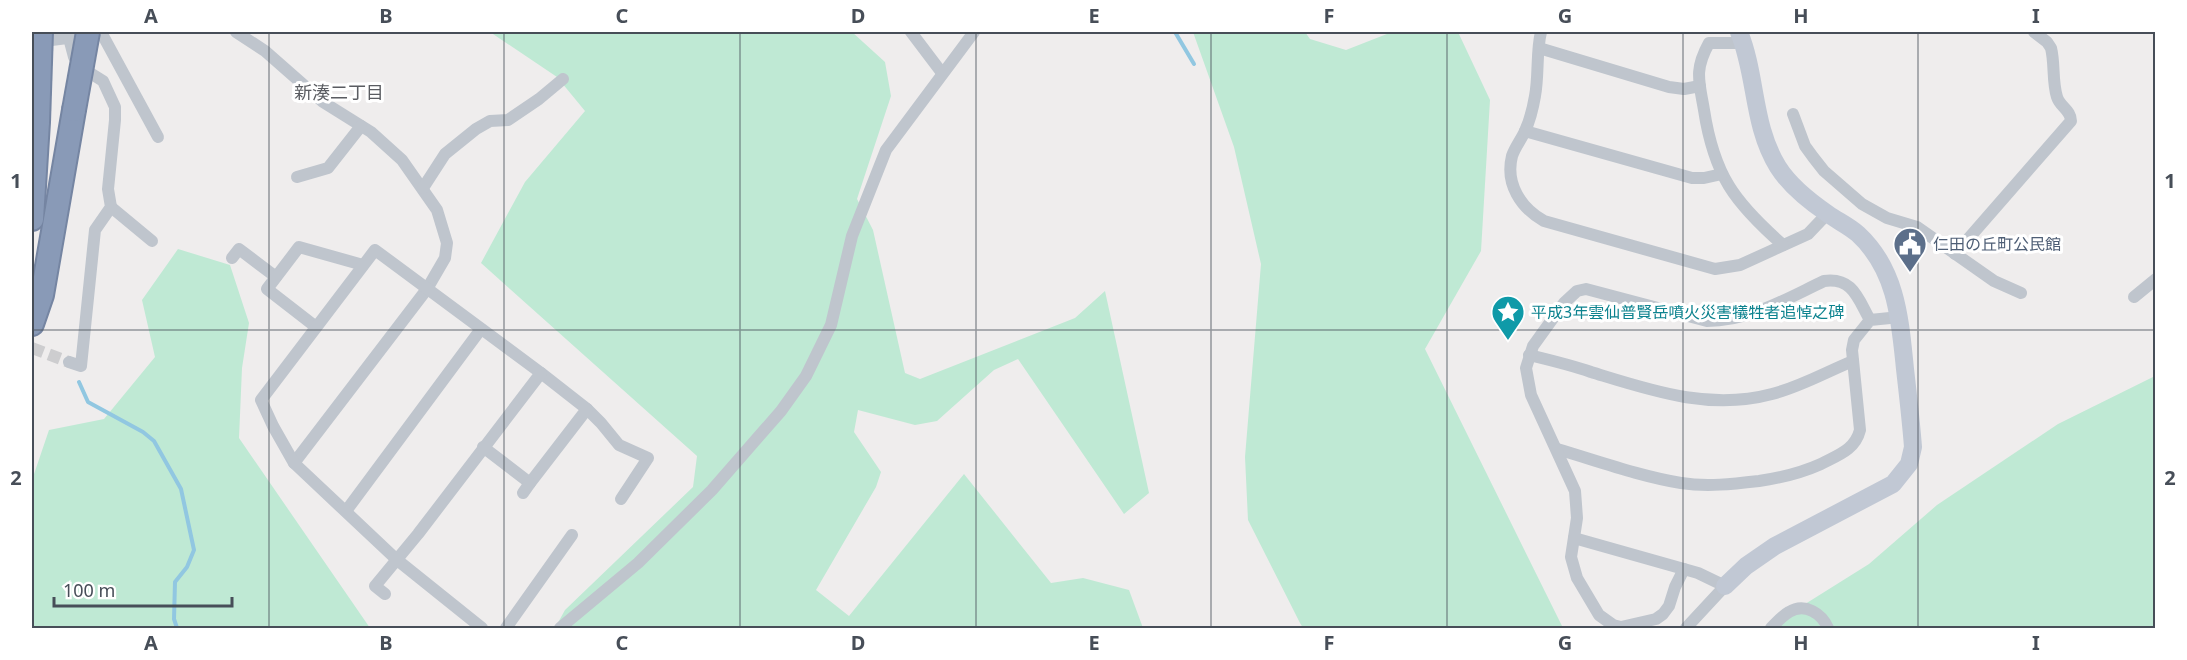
<svg xmlns="http://www.w3.org/2000/svg" width="2187" height="660" font-family="'Noto Sans','Noto Sans JP',sans-serif">
	<rect width="100%" height="100%" fill="#efeded"/>
	<g fill="#bfe9d4">
		<polygon points="490,32 852,32 885,62 891,96 857,199 873,230 905,373 920,379 1075,318 1105,291 1149,493 1124,514 1018,359 994,370 937,421 915,425 858,410 854,432 881,472 876,487 816,590 849,616 964,474 1051,583 1083,578 1129,590 1143,628 555,628 565,610 693,487 697,456 481,263 525,182 585,111 557,77"/>
		<polygon points="1193,32 1305,32 1310,39 1346,50 1392,32 1458,32 1490,100 1481,251 1425,349 1563,628 1303,628 1300,623 1248,520 1245,457 1261,264 1234,147"/>
		<polygon points="178,249 230,265 249,323 242,368 239,438 370,628 32,628 32,480 49,430 104,419 155,357 142,300"/>
		<polygon points="2155,376 2155,628 1767,628 1869,564 1937,505 2058,424"/>
	</g>
	<g fill="none" stroke-linecap="round" stroke-linejoin="round">
		<g stroke="#91c7e1" stroke-width="4">
			<polyline points="1175,32 1194,64"/>
			<polyline points="79,382 88,402 143,432 154,441 181,489 194,550 187,567 175,582 174,619 177,628"/>
		</g>
		<polyline stroke="#cdcdcf" stroke-width="12" stroke-dasharray="12 6" stroke-linecap="butt" points="32,348 69,362"/>
		<defs>
			<g id="highway">
				<polyline points="32,219 38,122"/>
				<polyline points="32,324 42,295 74,110"/>
			</g>
		</defs>
		<use href="#highway" stroke="#7585a2" stroke-width="26"/>
		<g stroke="#bfc5cd" stroke-width="12">
			<polyline points="101,32 158,137"/>
			<polyline points="236,32 265,51 323,102 371,132 402,160 437,210 447,243 445,258 427,289 294,463"/>
			<polyline points="911,32 942,73"/>
			<path d="M1541,32c-5,20 -2,43 -6,64 -2,12 -5,24 -10,35 -4,9 -10,16 -13,25 -7,28 9,52 32,65l171,48 25,-4 68,-31 19,-20"/>
			<polyline points="36,42 75,37"/>
			<path d="M1744,43h-35c-15,27 -10,38 -5,67 10,65 30,92 79,135"/>
			<polyline points="1539,48 1669,87 1684,89 1700,86"/>
			<polyline points="1793,114 1805,146 1813,157 1824,171 1862,204 1887,218 1917,227 1994,281 2021,293"/>
			<polyline points="1525,131 1692,178 1704,178 1722,174"/>
			<polyline points="297,177 328,168 361,126"/>
			<polyline points="423,188 445,154 476,129 490,121 508,120 539,99 563,79"/>
			<polyline points="111,207 152,241"/>
			<path d="M1955,254l116,-133c0,-11 -11,-14 -14,-24 -5,-16 -2,-33 -6,-49l-4,-6 -13,-10"/>
			<polyline points="232,258 239,249 276,277"/>
			<polyline points="2134,297 2156,279"/>
			<polyline points="316,327 267,289 299,247 363,265"/>
			<path d="M1529,355c21,5 42,10 62,17 59,18 118,39 181,22 28,-7 54,-22 81,-33"/>
			<polyline points="69,362 81,366 95,230 111,207 108,189 115,120 115,107 103,81 87,71 74,57 69,38"/>
			<polyline points="587,409 601,423 619,445 648,458 621,499"/>
			<polyline points="483,447 530,483 587,409 541,373"/>
			<path d="M1557,449c41,12 82,27 124,34 26,4 52,1 78,-2 21,-3 42,-8 62,-17 17,-9 34,-14 39,-34l-8,-80 2,-10 16,-20 30,-3"/>
			<polyline points="523,493 530,483"/>
			<polyline points="346,511 481,329"/>
			<polyline points="1574,538 1698,573 1725,586 1686,628"/>
			<path d="M1684,569l-9,18 -6,19 -6,8 -7,5 -35,8 -8,-2 -14,-10 -22,-37 -6,-21 6,-39 -2,-27 -44,-96 -5,-27 7,-22 31,-43 13,-12 9,-2 121,32c43,0 79,-22 117,-40 29,-4 34,18 46,39"/>
			<polyline points="385,594 375,586 418,534 541,373 375,250 261,400 273,426 294,463 396,559 482,628"/>
			<polyline points="506,628 572,535"/>
			<polyline points="560,628 638,563 712,490 781,411 806,376 831,325 852,236 886,150 974,32"/>
			<path d="M1771,628c5,-5 11,-12 18,-16 16,-10 33,2 39,16"/>
		</g>
		<path stroke="#c1c8d4" stroke-width="18" d="M1725,586l21,-20 29,-20 118,-62 16,-20 4,-17c-2,-26 -5,-52 -8,-78 -5,-49 -8,-99 -47,-135 -9,-8 -20,-13 -30,-20 -19,-13 -38,-28 -50,-47 -26,-42 -21,-91 -39,-135"/>
		<use href="#highway" stroke="#899ab7" stroke-width="22"/>
		<defs>
			<g id="highway-bridge">
				<polyline points="74,110 88,32"/>
				<polyline points="38,122 41,32"/>
			</g>
		</defs>
		<use href="#highway-bridge" stroke="#7585a2" stroke-width="26" stroke-linecap="butt"/>
		<use href="#highway-bridge" stroke="#899ab7" stroke-width="22"/>
	</g>
	<path fill="none" stroke="#474e58" stroke-width="1.5" stroke-opacity="0.55" d="M269,32v596M504,32v596M740,32v596M976,32v596M1211,32v596M1447,32v596M1683,32v596M1918,32v596M32,330h2124"/>
	<defs>
		<symbol id="civic-pin" viewBox="-11 -11 22 30"><path d="M0 17L-7.5 6A9.5 9.5 0 1 1 7.5 6Z" fill="#5c6f8a" stroke="#fff"/><path d="M-.6-6.5H3V-4.5H.6V-3L4-1V1h2V6H-6V1h2V-1L-.6-3ZM-1.2 2.5V6h2.4V2.5Z" fill="#fff"/></symbol>
		<symbol id="sight-pin" viewBox="-11 -11 22 30"><path d="M0 17L-7.5 6A9.5 9.5 0 1 1 7.5 6Z" fill="#0f9aa8" stroke="#fff"/><path d="M0-6L1.8-2.2L6-1.7L2.9 1.2L3.7 5.4L0 3.3L-3.7 5.4L-2.9 1.2L-6-1.7L-1.8-2.2Z" fill="#fff"/></symbol>
	</defs>
	<g fill-rule="evenodd">
		<use href="#civic-pin" x="1891" y="225" width="38" height="52"/>
		<use href="#sight-pin" x="1489" y="293" width="38" height="52"/>
	</g>
	<g text-anchor="middle" stroke-width="6" stroke-linejoin="round" paint-order="stroke">
		<g font-size="16" fill="#4e5e75" stroke="#fff" text-anchor="start">
			<text x="1933" y="250">仁田の丘町公民館</text>
		</g>
		<g font-size="16" fill="#0d838f" stroke="#fff" text-anchor="start">
			<text x="1531" y="318">平成3年雲仙普賢岳噴火災害犠牲者追悼之碑</text>
		</g>
		<g font-size="18" fill="#5a5c61" stroke="#fff">
			<text x="339" y="99">新湊二丁目</text>
		</g>
	</g>
	<rect width="2187" height="660" fill="none" stroke="#ffffff" stroke-width="66"/>
	<path d="M54 597v9h178v-9" fill="none" stroke="#474e58" stroke-width="3"/>
	<text x="63" y="597" font-size="18" fill="#474e58" stroke="#ffffff" stroke-width="4.5" paint-order="stroke">100 m</text>
	<rect x="33" y="33" width="2121" height="594" fill="none" stroke="#474e58" stroke-width="2"/>
	<g font-size="20" text-anchor="middle" font-weight="bold" fill="#474e58">
		<text x="151" y="23">A</text>
		<text x="386" y="23">B</text>
		<text x="622" y="23">C</text>
		<text x="858" y="23">D</text>
		<text x="1094" y="23">E</text>
		<text x="1329" y="23">F</text>
		<text x="1565" y="23">G</text>
		<text x="1801" y="23">H</text>
		<text x="2036" y="23">I</text>
		<text x="16" y="188">1</text>
		<text x="2170" y="188">1</text>
		<text x="16" y="485">2</text>
		<text x="2170" y="485">2</text>
		<text x="151" y="650">A</text>
		<text x="386" y="650">B</text>
		<text x="622" y="650">C</text>
		<text x="858" y="650">D</text>
		<text x="1094" y="650">E</text>
		<text x="1329" y="650">F</text>
		<text x="1565" y="650">G</text>
		<text x="1801" y="650">H</text>
		<text x="2036" y="650">I</text>
	</g>
</svg>
